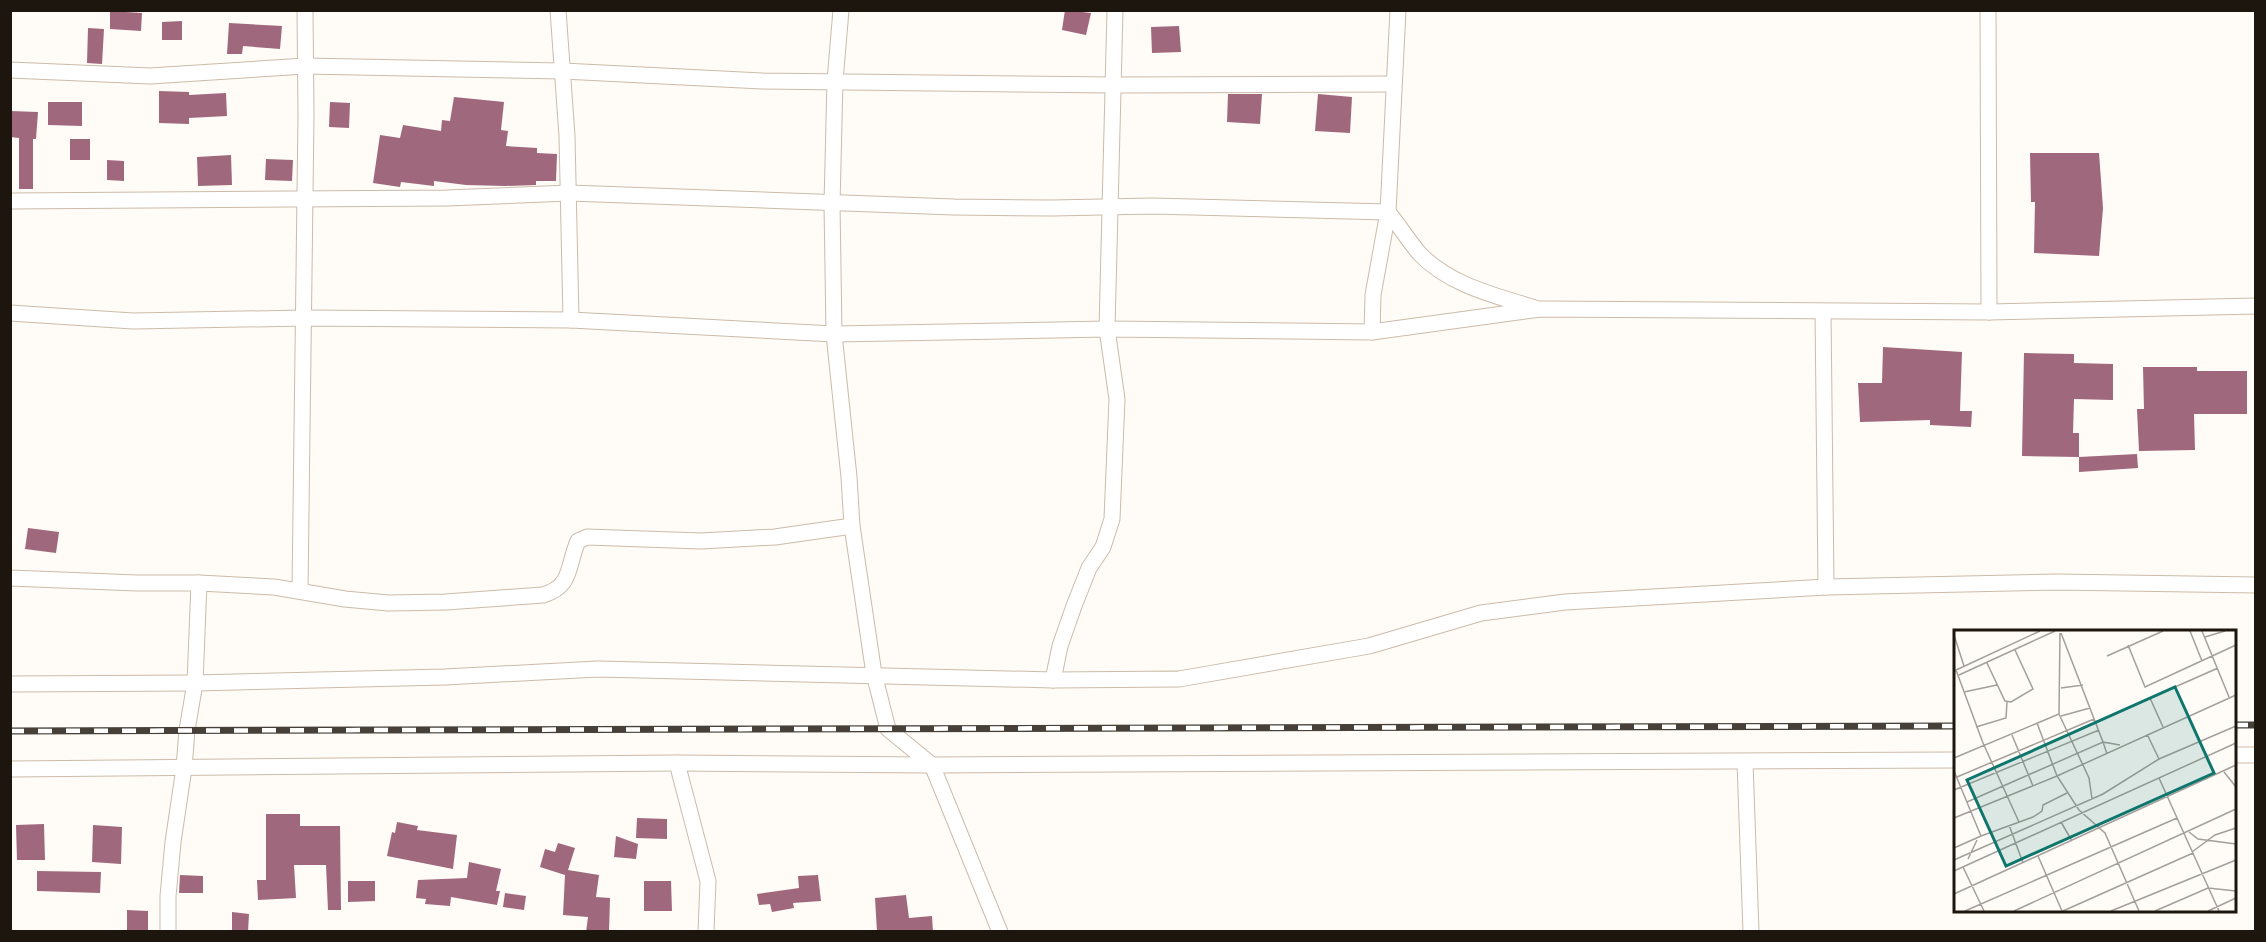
<svg xmlns="http://www.w3.org/2000/svg" width="2266" height="942" font-family="'Work Sans',sans-serif">
	<rect width="100%" height="100%" fill="#fffbf7"/>
	<g fill="#a0687d">
		<polygon points="1065,10 1091,13 1086,35 1062,30"/>
		<polygon points="110,11 142,13 141,31 110,29"/>
		<polygon points="182,21 182,40 162,40 162,22"/>
		<polygon points="229,23 282,26 280,49 243,46 242,54 227,54"/>
		<polygon points="1179,26 1181,52 1152,53 1151,27"/>
		<polygon points="88,28 104,29 102,64 87,63"/>
		<polygon points="159,91 189,92 189,95 226,93 227,116 189,118 189,124 159,123"/>
		<polygon points="1228,94 1262,94 1260,124 1227,122"/>
		<polygon points="1318,94 1352,97 1350,133 1315,131"/>
		<polygon points="454,97 504,102 501,130 508,131 506,146 537,148 537,153 557,154 556,181 536,181 536,185 505,186 466,185 434,181 434,186 401,182 400,187 373,183 380,135 400,138 403,125 441,131 442,120 450,121"/>
		<polygon points="48,102 82,102 82,126 48,125"/>
		<polygon points="330,102 350,103 349,128 329,127"/>
		<polygon points="10,111 38,112 36,139 33,139 33,189 19,189 19,138 10,137"/>
		<rect x="70" y="139" width="20" height="21"/>
		<polygon points="2030,153 2099,153 2103,208 2099,256 2034,253 2035,202 2031,202"/>
		<polygon points="231,155 232,185 198,186 197,157"/>
		<polygon points="266,159 293,160 292,181 265,180"/>
		<polygon points="107,160 124,161 124,181 107,180"/>
		<polygon points="1883,347 1962,352 1960,411 1972,411 1971,427 1930,425 1930,420 1860,422 1858,383 1882,383"/>
		<polygon points="2024,353 2074,354 2074,363 2113,364 2113,400 2074,399 2073,433 2079,433 2079,457 2022,456"/>
		<polygon points="2143,367 2197,367 2197,371 2247,371 2247,414 2194,414 2195,450 2139,451 2137,409 2144,409"/>
		<polygon points="2137,454 2138,468 2079,472 2079,457"/>
		<polygon points="28,528 59,532 56,553 25,549"/>
		<polygon points="266,814 300,814 300,826 340,826 341,910 328,910 326,865 294,865 296,898 258,900 257,880 266,880"/>
		<polygon points="637,818 667,819 667,839 636,838"/>
		<polygon points="397,822 418,826 417,830 457,835 453,869 387,856 392,832 395,833"/>
		<polygon points="44,824 45,860 17,860 16,825"/>
		<polygon points="93,825 122,827 121,864 92,862"/>
		<polygon points="616,836 638,844 636,859 614,857"/>
		<polygon points="558,843 575,848 568,870 599,875 596,897 610,898 609,932 586,932 588,917 563,915 565,875 540,867 545,849 555,852"/>
		<polygon points="469,862 501,869 496,891 500,891 497,905 451,897 450,906 425,904 426,899 416,898 418,880 467,878"/>
		<polygon points="37,871 101,872 100,893 37,891"/>
		<polygon points="180,875 203,876 203,893 179,893"/>
		<polygon points="818,875 821,901 793,903 794,908 772,912 770,904 759,905 757,894 799,888 798,876"/>
		<polygon points="348,881 375,881 375,901 348,902"/>
		<polygon points="644,881 671,881 672,911 644,911"/>
		<polygon points="505,893 526,896 524,910 503,907"/>
		<polygon points="906,895 909,918 932,916 933,932 877,932 875,898"/>
		<polygon points="127,910 148,911 148,932 127,932"/>
		<polygon points="232,912 249,914 248,932 232,932"/>
	</g>
	<g fill="none" stroke-linecap="round" stroke-linejoin="round">
		<defs>
			<g id="street">
				<polyline points="558,10 567,136 571,320"/>
				<polyline points="841,10 835,81 832,204 834,334 849,477 852,526 874,674 888,729 932,765 1000,932"/>
				<path d="M1398,10l-10,202c11,13 20,28 31,41 30,32 75,42 116,55"/>
				<polyline points="1988,10 1989,312"/>
				<polyline points="10,70 150,76 305,66 563,71 762,81 1114,85 1393,84"/>
				<polyline points="10,201 447,198 569,193 954,207 1052,208 1152,206 1388,212 1373,295 1372,332"/>
				<polyline points="1823,312 1826,587"/>
				<polyline points="10,313 133,321 304,318 571,320 834,334 1107,329 1372,332 1540,309 1989,312 2256,306"/>
				<path d="M10,578l127,5h62l75,4 71,12 43,4 58,-1 97,-7c30,-9 24,-29 35,-54l9,-4 114,4 74,-4 77,-11"/>
				<polyline points="300,590 306,115 305,10"/>
				<polyline points="1053,680 1060,646 1074,606 1089,568 1103,547 1112,519 1117,399 1107,329 1115,10"/>
				<polyline points="10,684 195,683 445,677 598,669 1053,680 1179,679 1369,646 1481,613 1565,602 1826,587 2057,582 2256,585"/>
				<polyline points="2234,755 2256,755"/>
				<polyline points="1745,762 1751,932"/>
				<polyline points="677,763 708,881 706,932"/>
				<polyline points="10,769 677,763 932,765 1956,760"/>
				<polyline points="168,932 168,896 173,842 184,768 187,730 195,683 199,583"/>
			</g>
		</defs>
		<use href="#street" stroke="#ccbba9" stroke-width="17"/>
		<use href="#street" stroke="#fff" stroke-width="15"/>
		<defs>
			<g id="rail">
				<polyline points="2234,725 2256,725"/>
				<polyline points="10,731 1956,726"/>
			</g>
		</defs>
		<use href="#rail" stroke="#464039" stroke-width="7"/>
		<use href="#rail" stroke="#fff" stroke-width="4.5" stroke-dasharray="14" stroke-linecap="butt"/>
	</g>
	<g transform="translate(1954 630)">
		<rect width="282" height="282" fill="#fffbf7"/>
		<path fill="none" stroke="#a49f9a" stroke-width="1.5" d="M236,1l12,30M248,1l27,66M107,3l42,109 17,3M0,5l10,31M251,7l20,-6M174,15l17,42 91,-42M153,26l56,-25M33,33l18,38 6,1 22,-13 -18,-39M2,40l27,73 36,79M0,41l86,-40M5,45l96,-44M107,58l22,-3M10,62l33,-7M196,68l13,29M105,84l30,64 3,21M107,86l29,-8M142,92l122,-54M83,93l20,53 22,34 26,23 34,78M22,97l30,-9 1,-16M193,104l12,25M58,105l21,51M0,128l105,-44 1,-81M0,141l27,65 -27,12M270,142l12,15M3,147l137,-58M205,148l60,133M0,160l145,-60M13,172l136,-60 4,12M0,188l103,-42 179,-81M107,192l11,19M55,195l14,38M235,202l9,7 38,5M27,206l52,-19 9,-6 1,-6 24,-12M238,222l23,-17 21,-7M84,226l24,55M14,229l9,-19M0,230l149,-66 56,-35 77,-33M9,237l21,44M0,241l282,-128M0,264l282,-129M11,281l212,-93M60,281l222,-102M109,281l130,-58M157,281l125,-51M201,281l53,-23 28,3M254,281l28,-13"/>
		<path fill="#0f766e" fill-opacity="0.15" stroke="#0f766e" stroke-width="3" d="M221,57l39,86 -208,93 -39,-86z"/>
		<rect width="282" height="282" fill="none" stroke="#1c160f" stroke-width="3"/>
	</g>
	<rect width="2266" height="942" fill="none" stroke="#1c160f" stroke-width="24"/>
</svg>
